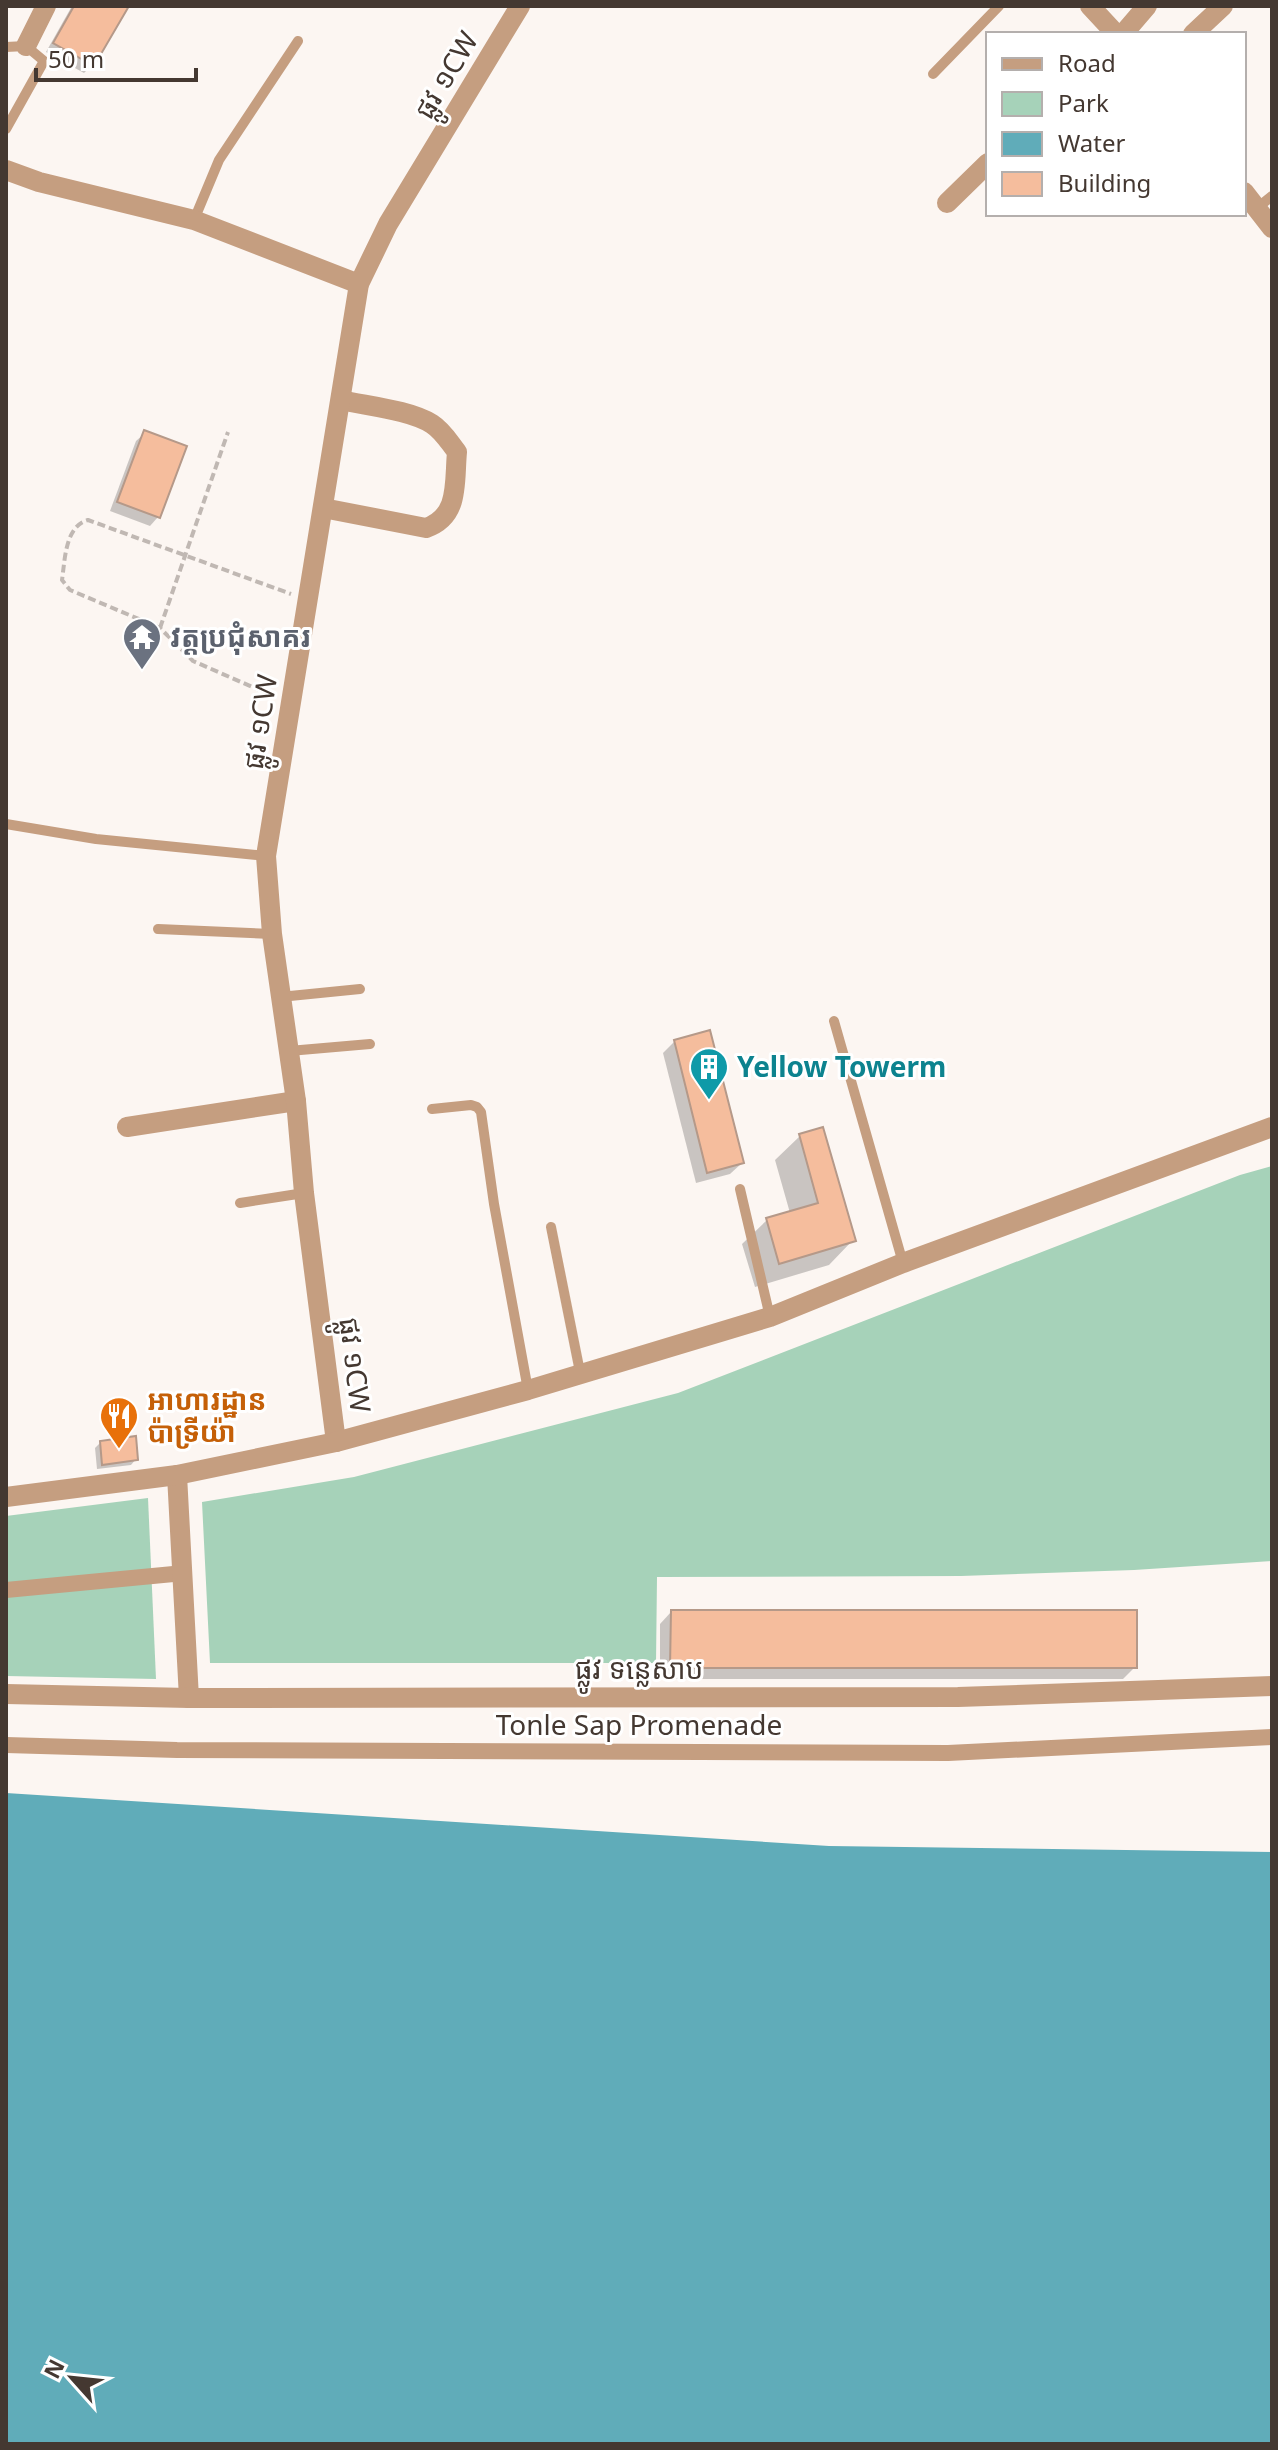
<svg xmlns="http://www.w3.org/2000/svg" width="1278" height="2450" font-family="'Noto Sans','Noto Sans Khmer',sans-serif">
	<rect width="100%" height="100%" fill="#fcf6f2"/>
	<g fill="#a6d2b9">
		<polygon points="1272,1166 1272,1561 1134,1570 961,1576 657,1577 656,1663 210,1663 202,1502 354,1477 678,1393 1240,1175"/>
		<polygon points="148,1498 156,1679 6,1676 6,1516"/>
	</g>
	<polygon fill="#60acb9" points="6,1793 829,1846 1272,1852 1272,2444 6,2444"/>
	<g fill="#0003">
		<polygon points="72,6 127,6 92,65 84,73 46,52"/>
		<polygon points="145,433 158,517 150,526 110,511 136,441"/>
		<polygon points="675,1041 742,1163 730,1174 696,1183 663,1053"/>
		<polygon points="800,1136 853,1240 829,1265 755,1287 742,1244 767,1220 790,1213 775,1160"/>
		<polygon points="101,1442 136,1459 131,1465 97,1469 95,1448"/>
		<polygon points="671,1612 1135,1667 1123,1679 660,1679 660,1624"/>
	</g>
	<g fill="#f5bd9d" stroke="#b59989" stroke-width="2">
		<polygon points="74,6 129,6 94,66 53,43"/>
		<polygon points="144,430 187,446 160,518 117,502"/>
		<polygon points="710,1030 744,1163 707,1173 674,1040"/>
		<polygon points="823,1127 856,1241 779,1264 766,1218 818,1203 799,1134"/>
		<polygon points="136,1436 138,1460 102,1465 100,1441"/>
		<polygon points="671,1610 1137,1610 1137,1668 670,1668"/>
	</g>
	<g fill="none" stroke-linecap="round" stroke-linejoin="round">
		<g stroke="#c0b8b3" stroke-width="4" stroke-dasharray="8 4" stroke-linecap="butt">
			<polyline points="160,628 228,432"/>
			<path d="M273,696l-80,-35 -33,-33 -90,-38 -8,-10c3,-20 3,-54 26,-60l203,74"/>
		</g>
		<g stroke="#c59e80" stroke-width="10">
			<polyline points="6,47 26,46 44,61 6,129"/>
			<polyline points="933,74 999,6"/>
			<polyline points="1257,208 1272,196"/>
			<polyline points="194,220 219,160 298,41"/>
			<polyline points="6,824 96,839 266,856"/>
			<polyline points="158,929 272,934"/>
			<polyline points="280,997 360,989"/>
			<polyline points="834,1021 903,1263"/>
			<polyline points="289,1051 370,1044"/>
			<polyline points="432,1109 471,1105 477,1107 481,1112 494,1204 528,1390"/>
			<polyline points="740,1189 770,1317"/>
			<polyline points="240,1203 304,1193"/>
			<polyline points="551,1227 580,1372"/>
		</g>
		<g stroke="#c59e80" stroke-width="16">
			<polyline points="6,1590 184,1573"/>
			<polyline points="6,1745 177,1750 948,1753 1272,1737"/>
		</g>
		<g stroke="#c59e80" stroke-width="20">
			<polyline points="1123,34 1147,6"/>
			<polyline points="1193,34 1223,6"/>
			<polyline points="26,46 46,6"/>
			<polyline points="6,170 39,182 194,220 359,284"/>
			<polyline points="947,203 988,163"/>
			<path d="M323,508l103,20c34,-12 28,-45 31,-76 -8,-10 -14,-21 -25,-28 -22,-14 -65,-18 -91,-24"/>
			<polyline points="127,1127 296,1101"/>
			<polyline points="336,1442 304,1193 296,1101 272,934 266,856 359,284 388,224 520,6"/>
		</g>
		<g stroke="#c59e80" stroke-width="20">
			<polyline points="1090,6 1116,34"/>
			<polyline points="1244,192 1272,228"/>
			<polyline points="177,1475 189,1698"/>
			<polyline points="6,1497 177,1475 336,1442 528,1390 770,1317 903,1263 1272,1127"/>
			<polyline points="6,1694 189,1698 958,1697 1272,1686"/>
		</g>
	</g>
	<defs>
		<symbol id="temple-pin" viewBox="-11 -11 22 30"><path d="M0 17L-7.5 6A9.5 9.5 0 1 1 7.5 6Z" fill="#6b7280" stroke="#fff"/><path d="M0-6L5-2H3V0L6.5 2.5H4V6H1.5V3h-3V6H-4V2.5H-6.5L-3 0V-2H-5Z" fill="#fff"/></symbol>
		<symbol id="building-pin" viewBox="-11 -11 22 30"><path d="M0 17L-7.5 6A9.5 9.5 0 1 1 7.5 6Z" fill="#0f9aa8" stroke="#fff"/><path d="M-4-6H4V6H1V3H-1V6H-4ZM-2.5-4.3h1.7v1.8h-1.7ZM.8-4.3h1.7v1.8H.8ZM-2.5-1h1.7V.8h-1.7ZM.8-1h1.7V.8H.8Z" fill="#fff"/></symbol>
		<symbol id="restaurant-pin" viewBox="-11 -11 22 30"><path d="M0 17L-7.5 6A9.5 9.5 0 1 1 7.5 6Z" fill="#e8710a" stroke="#fff"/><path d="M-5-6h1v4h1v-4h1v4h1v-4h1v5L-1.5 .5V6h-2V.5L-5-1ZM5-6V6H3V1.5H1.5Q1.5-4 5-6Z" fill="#fff"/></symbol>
	</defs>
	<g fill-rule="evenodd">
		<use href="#temple-pin" x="120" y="615" width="44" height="60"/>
		<use href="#building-pin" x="687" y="1045" width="44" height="60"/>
		<use href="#restaurant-pin" x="97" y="1394" width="44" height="60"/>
	</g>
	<g text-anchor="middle" stroke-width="6" stroke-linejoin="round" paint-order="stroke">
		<g font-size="28" fill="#443831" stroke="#fff">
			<text transform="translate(446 75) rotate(-59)" y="10">ផ្លូវ ១CW</text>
			<text transform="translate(260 722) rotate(-81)" y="10">ផ្លូវ ១CW</text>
			<text transform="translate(355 1365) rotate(83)" y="10">ផ្លូវ ១CW</text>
			<text x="639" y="1679">ផ្លូវ ទន្លេសាប</text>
			<text x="639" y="1735">Tonle Sap Promenade</text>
		</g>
		<g font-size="28" font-weight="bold" fill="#5b616d" stroke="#fff" text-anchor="start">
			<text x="170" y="647">វត្តប្រជុំសាគរ</text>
		</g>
		<g font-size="28" font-weight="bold" fill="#0d838f" stroke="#fff" text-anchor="start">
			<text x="737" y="1077">Yellow Towerm</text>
		</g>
		<g font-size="28" font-weight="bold" fill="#c56008" stroke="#fff" text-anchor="start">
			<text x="147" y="1410">អាហារដ្ឋាន<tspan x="147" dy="32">ប៉ាទ្រីយ៉ា</tspan></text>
		</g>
	</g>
	<rect width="1278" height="2450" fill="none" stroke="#443831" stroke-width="16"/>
	<rect x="986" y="32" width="260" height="184" fill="#ffffff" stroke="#b4afad" stroke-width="2"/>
	<rect x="1002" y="58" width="40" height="12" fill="#c59e80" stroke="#b4afad" stroke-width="2"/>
	<text x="1058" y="72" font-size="24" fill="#443831">Road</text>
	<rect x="1002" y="92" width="40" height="24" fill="#a6d2b9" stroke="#b4afad" stroke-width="2"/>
	<text x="1058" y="112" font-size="24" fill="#443831">Park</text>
	<rect x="1002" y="132" width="40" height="24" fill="#60acb9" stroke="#b4afad" stroke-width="2"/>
	<text x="1058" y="152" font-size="24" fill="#443831">Water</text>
	<rect x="1002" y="172" width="40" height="24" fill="#f5bd9d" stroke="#b4afad" stroke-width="2"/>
	<text x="1058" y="192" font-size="24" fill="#443831">Building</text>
	<g transform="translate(72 2378) rotate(297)" stroke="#ffffff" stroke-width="6" paint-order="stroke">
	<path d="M0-6L14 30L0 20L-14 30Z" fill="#443831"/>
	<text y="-12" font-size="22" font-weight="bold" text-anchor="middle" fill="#443831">N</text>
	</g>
	<path d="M36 68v12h160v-12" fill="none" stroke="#443831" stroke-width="4"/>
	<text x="48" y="68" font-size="24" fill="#443831" stroke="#ffffff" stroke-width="6" paint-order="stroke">50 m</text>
</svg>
